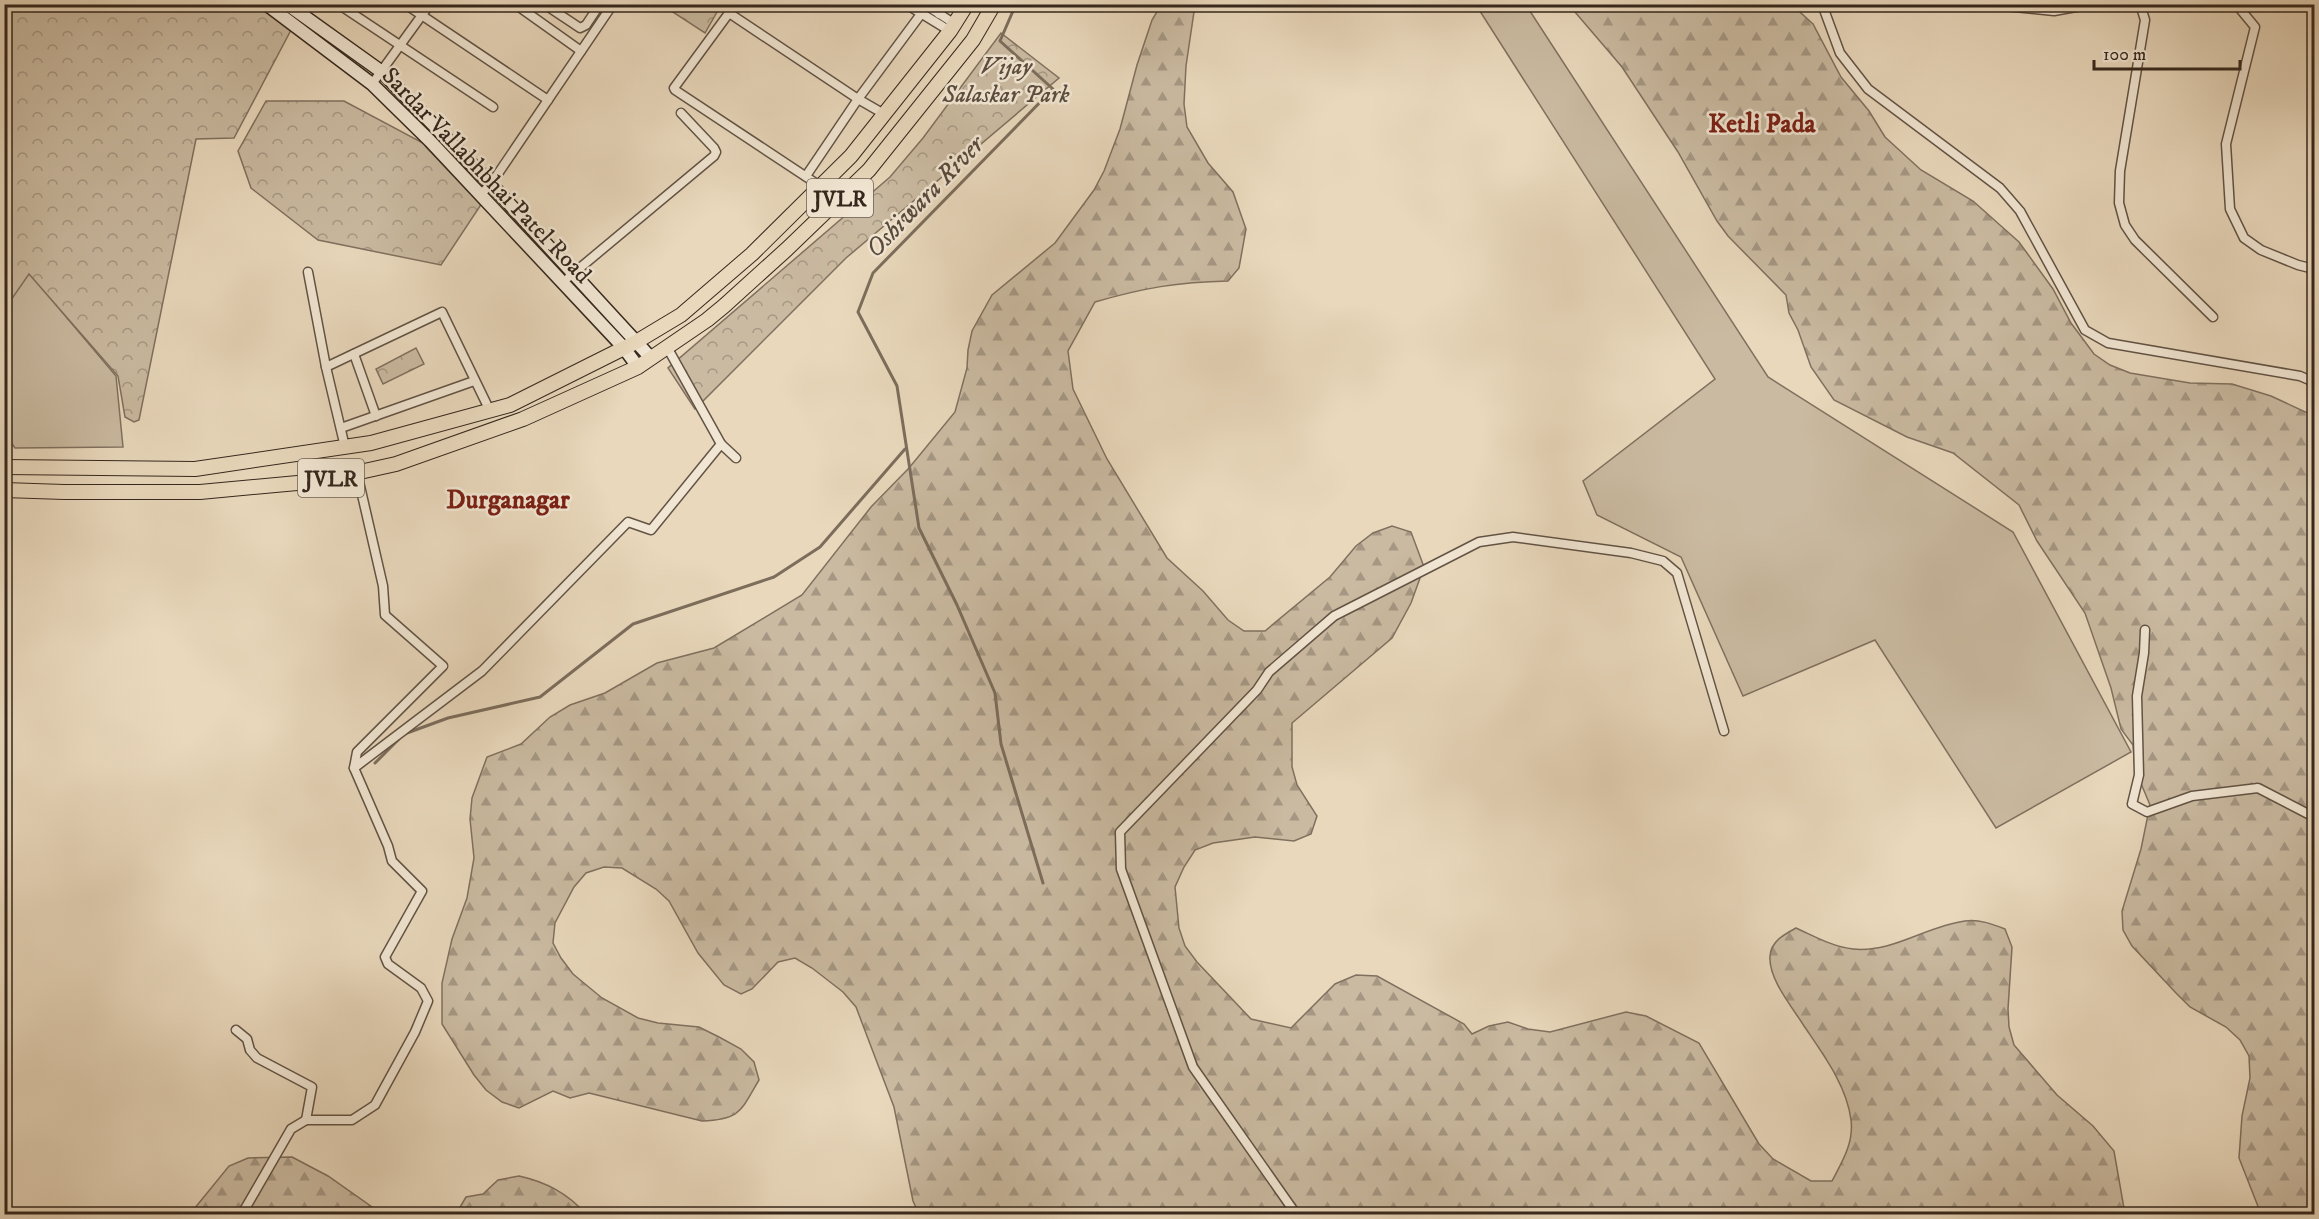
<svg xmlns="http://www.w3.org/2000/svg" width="2319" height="1219" font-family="'IM FELL DW Pica',serif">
	<defs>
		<pattern id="forest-firs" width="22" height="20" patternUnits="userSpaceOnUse" patternTransform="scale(1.5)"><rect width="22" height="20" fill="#cabaa1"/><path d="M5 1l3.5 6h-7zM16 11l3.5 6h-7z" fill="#a59783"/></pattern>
		<pattern id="park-crowns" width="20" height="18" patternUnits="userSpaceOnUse" patternTransform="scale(1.5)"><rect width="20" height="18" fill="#cabaa1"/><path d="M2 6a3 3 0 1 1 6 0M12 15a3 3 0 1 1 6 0" fill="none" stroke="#a59783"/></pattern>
	</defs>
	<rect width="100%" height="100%" fill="#e9d8bc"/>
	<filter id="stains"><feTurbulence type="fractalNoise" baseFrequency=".00333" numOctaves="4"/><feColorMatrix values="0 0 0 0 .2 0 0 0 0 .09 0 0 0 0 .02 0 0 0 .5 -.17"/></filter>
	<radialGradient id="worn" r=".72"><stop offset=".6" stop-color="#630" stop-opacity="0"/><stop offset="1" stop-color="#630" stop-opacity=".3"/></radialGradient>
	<g fill="#cabaa1" stroke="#80705f" stroke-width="1.5">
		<polygon points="1476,5 1526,5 1768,377 2013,532 2131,752 1996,828 1875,640 1743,696 1681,557 1597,515 1583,481 1715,379"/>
		<polygon points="29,273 116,376 123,447 15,448 5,434 4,295 11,299"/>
	</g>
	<g fill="url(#forest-firs)" stroke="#80705f" stroke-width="1.5">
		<path d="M1161,5h34l-9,61 -2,38 3,23 21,36 25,29 13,37 -7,39 -11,13c-50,1 -85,7 -133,21l-27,49 5,38 34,70 60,99 36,33 25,29 16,11h21l65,-54 26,-31 17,-13 19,-7 19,6 13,35 -13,36 -19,35 -100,85v44l5,18 20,31 -6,18 -17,7 -39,-4 -42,6 -18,7 -11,17 -9,20 4,41 6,18 12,16 54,57 40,9 44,-44 21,-9 21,1 87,48 8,10 17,-8 19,-4 20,7 22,3 76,-20 20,4 53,27 60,101 14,15 38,22h21c10,-19 22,-38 19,-61 -4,-34 -28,-66 -47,-94 -11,-18 -36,-47 -34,-70 1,-15 15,-22 26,-28 18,8 37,19 57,21 40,4 73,-23 112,-28 14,-2 27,3 40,8l7,18 -4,62 1,18 5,18 43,50 36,31 21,25 11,63h-1206l-6,-13 -19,-94 -38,-100 -13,-15 -31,-24 -17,-10 -17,4 -26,27 -11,5 -17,-9 -26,-32 -29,-52 -13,-12 -34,-21 -18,-1 -18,6 -12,14 -19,36 -2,20 8,15 12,16 29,24 36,20 20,5 41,4 20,10 22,12 13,13 5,18c-18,30 -18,40 -57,41l-113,-28 -19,5 -17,-7 -34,17 -17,-6 -16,-12 -12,-15 -32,-51v-41l10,-44 15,-41 7,-40 -4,-39 2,-21 15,-41 34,-13 29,-27 20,-12 35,-12 52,-30 57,-15 88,-53 69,-88 38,-39 46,-56 12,-44 1,-18 4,-19 20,-36 63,-52 39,-53 10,-19 16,-42 17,-64 15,-45z"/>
		<polygon points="1569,5 1792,5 1813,24 1841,77 1869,111 1885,137 1921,170 1973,201 2019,242 2053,289 2071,323 2094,354 2110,365 2130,373 2190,383 2232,384 2271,396 2314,416 2314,1214 2261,1214 2239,1158 2242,1116 2250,1078 2249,1056 2240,1040 2226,1027 2190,1007 2176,993 2132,946 2123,930 2122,911 2141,849 2150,805 2135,769 2133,745 2121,729 2111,688 2085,613 2037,541 2019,505 1953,453 1907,437 1834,400 1811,367 1798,330 1789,313 1786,295 1728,236 1717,221 1678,152 1622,67"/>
		<polygon points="292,1157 328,1176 382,1214 190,1214 229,1166 248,1158"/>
		<path d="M519,1176c27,6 48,17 67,38h-130l10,-17 17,-3 15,-14z"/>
	</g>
	<g fill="url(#park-crowns)" stroke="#80705f" stroke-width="1.5">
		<polygon points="4,5 257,5 291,30 234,138 196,139 139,420 134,422 125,417 118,376 29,274 11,300 5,295 4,90 10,87 5,74"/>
		<polygon points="662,5 721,5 705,33"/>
		<polygon points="1001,33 1059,78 846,258 695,409 668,368 890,177 923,138"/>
		<polygon points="266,101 344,101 423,143 482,203 441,265 318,240 251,188 238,151"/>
		<polygon points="416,348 424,364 383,384 376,369"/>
	</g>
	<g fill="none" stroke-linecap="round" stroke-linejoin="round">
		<g stroke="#7c6d5c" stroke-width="3">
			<polyline points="1016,4 1000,41 1053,89 873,273 858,312 897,386 919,528 957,605 995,693 1001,744 1043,883"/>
			<polyline points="407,733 448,718 540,697 633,624 774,577 820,547 905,449"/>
			<polyline points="375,763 399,739"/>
		</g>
		<defs>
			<g id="minor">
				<polyline points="338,4 493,107"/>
				<polyline points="405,4 548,100"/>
				<polyline points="515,4 581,51"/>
				<polyline points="544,4 580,28 586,25 600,4"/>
				<polyline points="729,4 729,13 858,99 884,114"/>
				<polyline points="906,4 950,31"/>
				<polyline points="924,4 955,24"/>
				<polyline points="1822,4 1840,53 1868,89 2000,188 2020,211 2085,330 2108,343 2300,376 2314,382"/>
				<polyline points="1984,4 2054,11 2092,4"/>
				<polyline points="2140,4 2145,20 2120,171 2119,203 2125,225 2135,240 2213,317"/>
				<polyline points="2236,4 2255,27 2226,144 2230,209 2244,238 2261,250 2298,265 2314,269"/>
				<polyline points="729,13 674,88 675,90 820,186"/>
				<polyline points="939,14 945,4"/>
				<polyline points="372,84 430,4"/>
				<polyline points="806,176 858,99 921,14"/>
				<polyline points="480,195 491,184 613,4"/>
				<polyline points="308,272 326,367 345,447"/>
				<polyline points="569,277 714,156 716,152 714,148 681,113"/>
				<polyline points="354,354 376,416"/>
				<polyline points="326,367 442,312 490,411"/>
				<polyline points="341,428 474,381"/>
				<polyline points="721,444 736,458"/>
				<polyline points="2145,630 2144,653 2137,696 2139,775 2132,804 2147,812 2192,796 2258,788 2314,817"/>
				<polyline points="354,768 482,671 628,522 651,530 721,444 667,347"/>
				<polyline points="236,1030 247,1039 250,1050 257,1058 312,1087 306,1120"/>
				<polyline points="242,1214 291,1129 306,1120 352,1120 375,1105 415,1032 428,1001 421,988 388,964 385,957 422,891 392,861 388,846 354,768 357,752 443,666 385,615 383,586 357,473"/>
				<polyline points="1296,1214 1193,1067 1121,869 1120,832 1257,690 1269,672 1334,616 1479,542 1513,537 1631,553 1663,561 1677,573 1724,731"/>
			</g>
			<g id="secondary">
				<polyline points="266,4 372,84 430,141 624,348 638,367"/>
				<polyline points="287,4 382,72 491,184 651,358"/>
			</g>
			<g id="primary">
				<polyline points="4,467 195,469 371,443 510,405 636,342 681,315 752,254 851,156 950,31 967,4"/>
				<polyline points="4,490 64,492 200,492 319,481 396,464 523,419 638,367 707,320 724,306 787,249 869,170 973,40 994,4"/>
			</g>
		</defs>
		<use href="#minor" stroke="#625345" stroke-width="11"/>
		<use href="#secondary" stroke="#35271d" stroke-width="15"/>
		<use href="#primary" stroke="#35271d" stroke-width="16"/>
		<use href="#minor" stroke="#f1e6d3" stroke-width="8"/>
		<use href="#secondary" stroke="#f1e6d3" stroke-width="12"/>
		<use href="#primary" stroke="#e9d8bc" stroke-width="14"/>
	</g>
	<g text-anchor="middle" stroke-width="5" stroke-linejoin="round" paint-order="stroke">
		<g fill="#f1e6d3" stroke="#6d6054" stroke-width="1.5">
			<rect x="807" y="179" width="66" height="38" rx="4.5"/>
			<rect x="298" y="459" width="66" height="38" rx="4.5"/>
		</g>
		<g font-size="22" font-weight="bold" fill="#35271d">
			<text x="840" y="206">JVLR</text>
			<text x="331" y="486">JVLR</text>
		</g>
		<g font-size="24" font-style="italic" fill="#5a4c3e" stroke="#f1e6d3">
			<text x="1006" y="74">Vijay<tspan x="1006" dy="28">Salaskar Park</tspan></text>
		</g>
		<g font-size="24" fill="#35271d" stroke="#f1e6d3">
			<text transform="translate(487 175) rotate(46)" y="8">Sardar Vallabhbhai Patel Road</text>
		</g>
		<g font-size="26" font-weight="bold" fill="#7a1f14" stroke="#f1e6d3">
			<text x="1762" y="132">Ketli Pada</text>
			<text x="508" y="508">Durganagar</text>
		</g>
		<g font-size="26" font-style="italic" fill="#594a3c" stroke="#f1e6d3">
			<text transform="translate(924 196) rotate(-46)" y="9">Oshiwara River</text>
		</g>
	</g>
	<rect width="2319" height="1219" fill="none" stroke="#e9d8bc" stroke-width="24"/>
	<rect x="6" y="6" width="2307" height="1207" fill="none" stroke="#35271d" stroke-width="3"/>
	<rect x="12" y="12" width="2295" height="1195" fill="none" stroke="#35271d" stroke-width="1.5"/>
	<path d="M2094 60v9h146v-9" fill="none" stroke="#35271d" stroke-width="3"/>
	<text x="2103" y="60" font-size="18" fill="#35271d" stroke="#f1e6d3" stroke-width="4.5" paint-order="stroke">100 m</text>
	<rect width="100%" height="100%" filter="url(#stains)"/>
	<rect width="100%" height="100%" fill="url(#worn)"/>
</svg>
